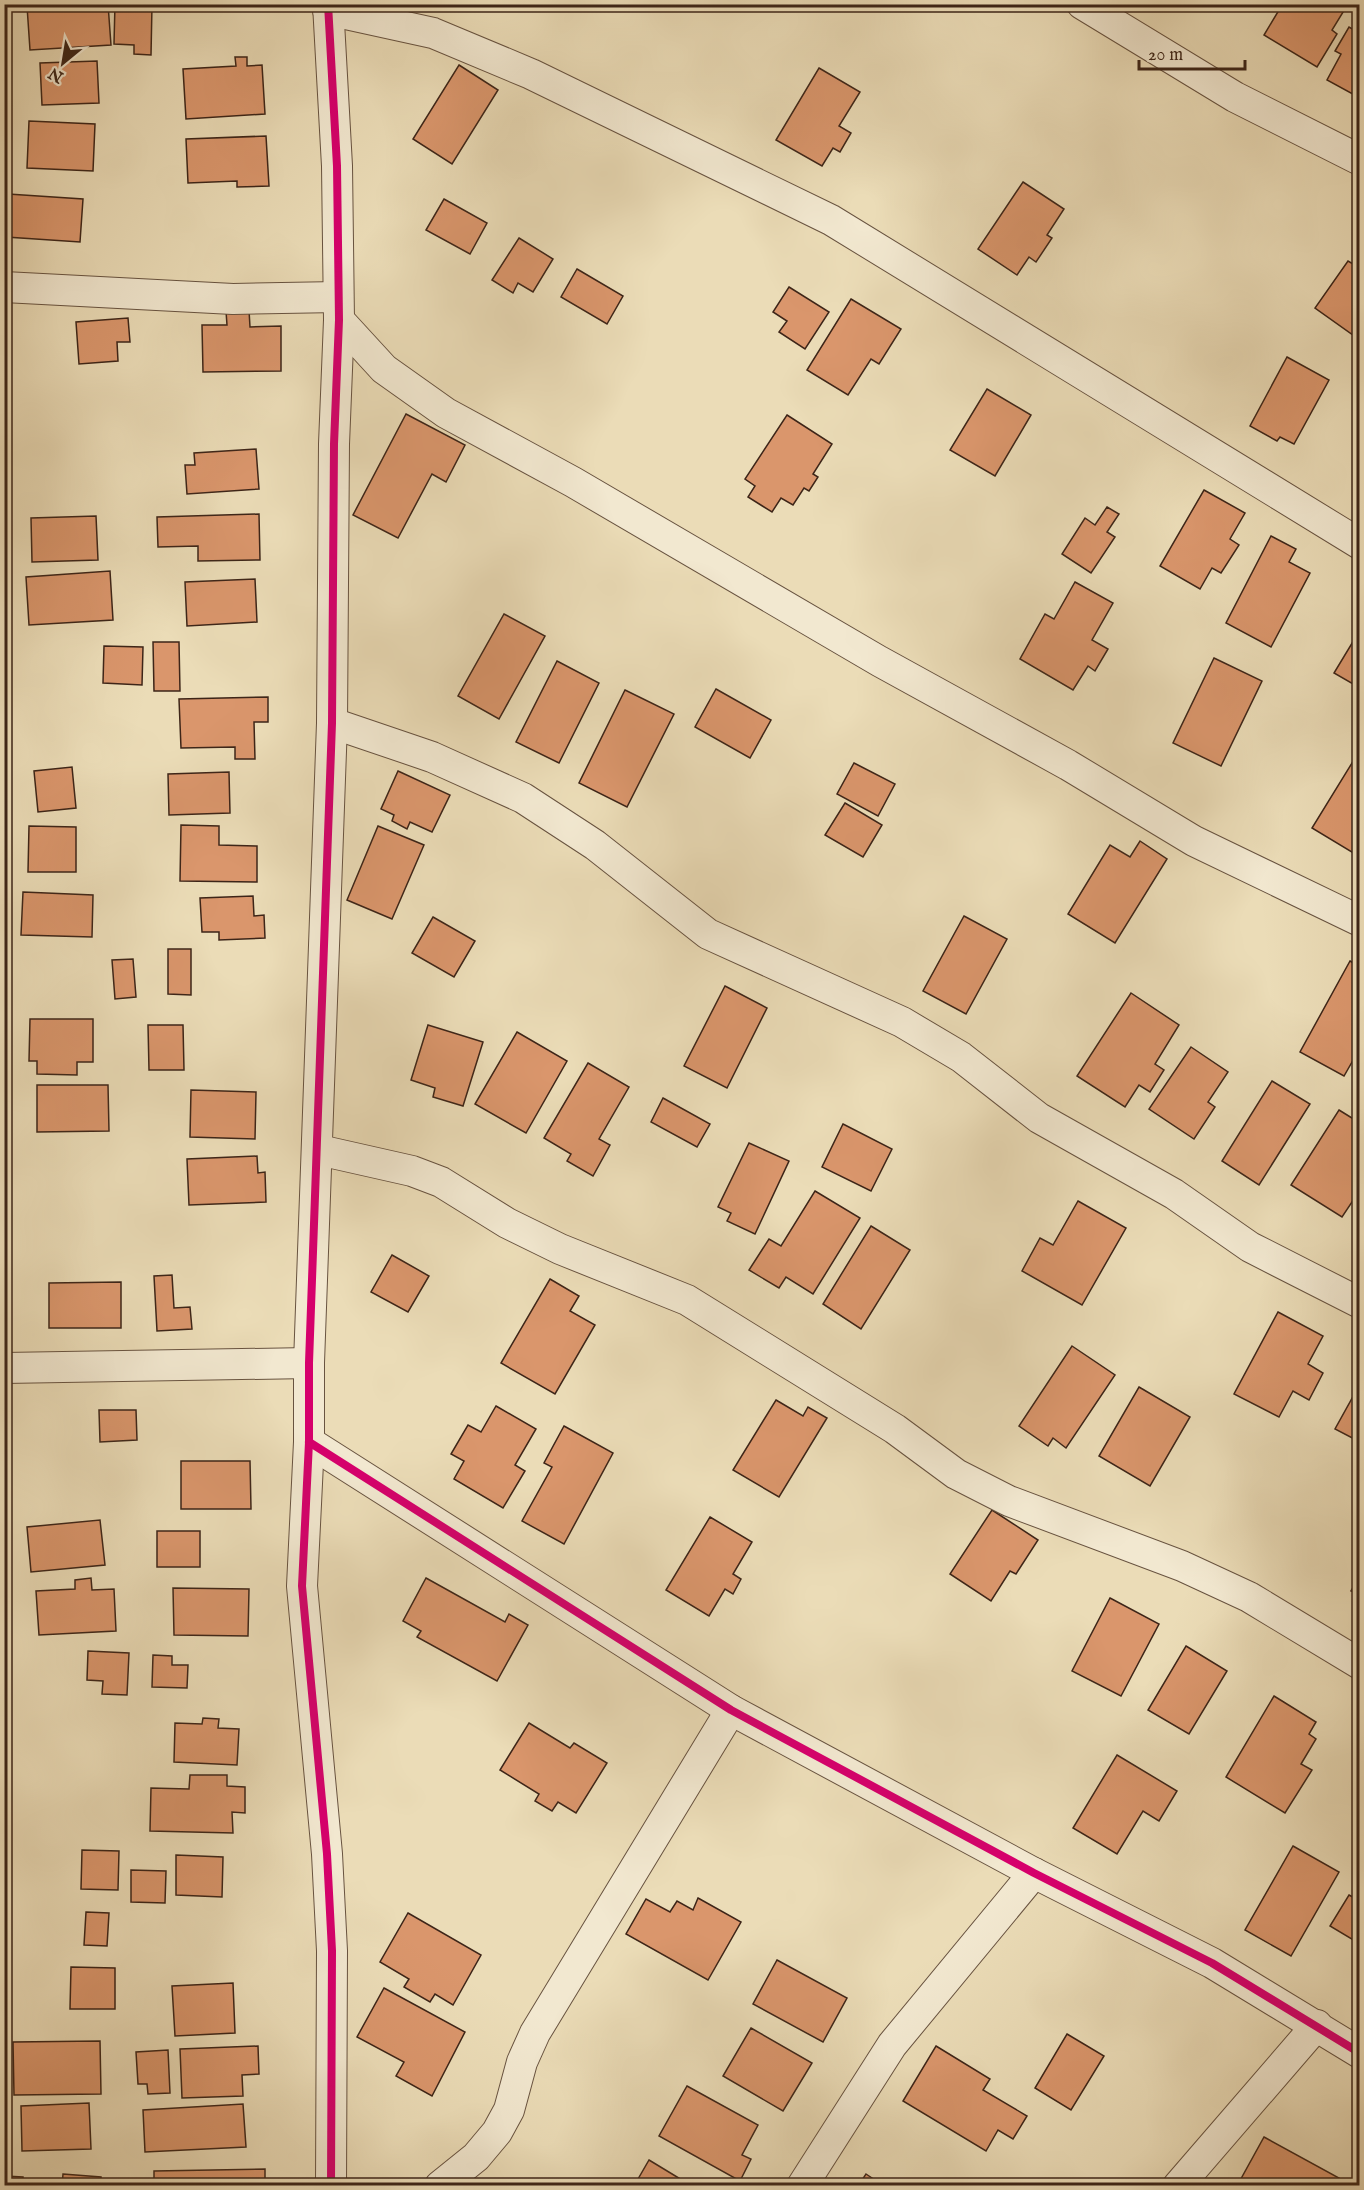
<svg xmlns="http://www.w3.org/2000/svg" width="1364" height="2190" font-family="'IM FELL English',serif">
	<rect width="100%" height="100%" fill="#ebdcb7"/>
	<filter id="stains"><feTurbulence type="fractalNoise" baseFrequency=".00333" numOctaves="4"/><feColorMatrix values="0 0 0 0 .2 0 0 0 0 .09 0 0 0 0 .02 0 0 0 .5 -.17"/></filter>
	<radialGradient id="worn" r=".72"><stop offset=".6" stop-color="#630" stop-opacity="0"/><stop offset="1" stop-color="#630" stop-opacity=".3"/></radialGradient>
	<g fill="#da966c" stroke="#3d2518" stroke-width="1.5">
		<polygon points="59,4 108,4 111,45 30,50 27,6"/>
		<polygon points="115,4 152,5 151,55 134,54 134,45 114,44"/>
		<polygon points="1292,4 1348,4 1332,30 1337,34 1317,67 1264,35 1282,5 1289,9"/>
		<polygon points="1360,22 1360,98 1327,80 1341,54 1335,51 1349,27 1354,30"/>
		<polygon points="235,57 247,57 247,66 262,65 265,114 186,119 183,69 236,66"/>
		<polygon points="97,61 99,103 42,105 40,63"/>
		<polygon points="459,65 498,90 452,164 413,139"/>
		<polygon points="819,68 860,92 839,126 851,133 840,152 833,148 822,166 776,140"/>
		<polygon points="29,121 95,124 93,171 27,168"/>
		<polygon points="266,136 269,186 237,187 237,181 188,183 186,139"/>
		<polygon points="1023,182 1064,209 1047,235 1052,238 1036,262 1029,257 1017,275 978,249"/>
		<polygon points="8,194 83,199 80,242 6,237"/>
		<polygon points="444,199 487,223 470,254 426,230"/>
		<polygon points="519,238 553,259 533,292 518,283 513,293 492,280"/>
		<polygon points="1360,254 1360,340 1315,308 1348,261 1353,264"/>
		<polygon points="577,269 623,296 607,324 561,297"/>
		<polygon points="789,287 829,312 805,349 779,332 787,321 773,312"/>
		<polygon points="851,299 901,329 879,364 871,359 848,395 807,370"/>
		<polygon points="249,310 250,327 281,326 281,371 203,372 202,325 227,325 226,311"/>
		<polygon points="128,318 130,342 117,342 118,361 79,364 76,322"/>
		<polygon points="1287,357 1329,380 1294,444 1280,437 1277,441 1250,426"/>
		<polygon points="987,389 1031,415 995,476 950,450"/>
		<polygon points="406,414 465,445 446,482 432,474 398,538 353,515"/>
		<polygon points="787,415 832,444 813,474 818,477 809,491 804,488 793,505 781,498 772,512 748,497 755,486 745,479"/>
		<polygon points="256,449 259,489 187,494 185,465 195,465 194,453"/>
		<polygon points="1204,490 1245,513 1230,539 1239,545 1221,573 1212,568 1200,589 1160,566"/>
		<polygon points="1107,507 1119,514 1107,532 1115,537 1091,573 1062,554 1085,518 1095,525"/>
		<polygon points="259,514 260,560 198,561 198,546 158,547 157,517"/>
		<polygon points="96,516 98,560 32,562 31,518"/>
		<polygon points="1271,536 1296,549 1289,562 1310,573 1271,647 1226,623"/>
		<polygon points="110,571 113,620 29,625 26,577"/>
		<polygon points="255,579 257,622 187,626 185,582"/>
		<polygon points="1075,582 1113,603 1092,640 1108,649 1095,671 1088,666 1073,690 1020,659 1045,614 1054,619"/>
		<polygon points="504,614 545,636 499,719 458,696"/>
		<polygon points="1360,630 1360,688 1334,673"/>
		<polygon points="153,642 179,642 180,691 154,691"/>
		<polygon points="104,646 143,647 142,685 103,683"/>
		<polygon points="1214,658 1262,681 1221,766 1173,743"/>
		<polygon points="557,661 599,683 559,763 516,742"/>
		<polygon points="716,689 771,720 750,758 695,727"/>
		<polygon points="625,690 674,714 627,807 579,783"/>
		<polygon points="268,697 268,722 254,722 255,759 235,759 235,747 181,748 179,699"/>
		<polygon points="1360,750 1360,857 1312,828"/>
		<polygon points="854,763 895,784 878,816 837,794"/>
		<polygon points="72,767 76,808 38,812 34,771"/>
		<polygon points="398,771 450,795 432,832 410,822 407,829 392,821 394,815 381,809"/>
		<polygon points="229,772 230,813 169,815 168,774"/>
		<polygon points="845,803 882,825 863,857 825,835"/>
		<polygon points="181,825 219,826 219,845 257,846 257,882 180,881"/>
		<polygon points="29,826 76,827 76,872 28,872"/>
		<polygon points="378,826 424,845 392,919 347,900"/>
		<polygon points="1140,841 1167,859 1115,943 1068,914 1110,845 1130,857"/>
		<polygon points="23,892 93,895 92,937 21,935"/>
		<polygon points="253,896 254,916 264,915 265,938 219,940 219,932 202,932 200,898"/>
		<polygon points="964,916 1007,939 966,1014 923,991"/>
		<polygon points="433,917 475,941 454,977 412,953"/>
		<polygon points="168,949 191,949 191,995 168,994"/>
		<polygon points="133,959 136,997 115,999 112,960"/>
		<polygon points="1350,961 1360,967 1360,1048 1344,1076 1300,1052"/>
		<polygon points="725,986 767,1008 727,1088 684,1066"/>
		<polygon points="1131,993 1179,1025 1155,1064 1164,1070 1150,1092 1139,1085 1125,1107 1077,1076"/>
		<polygon points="30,1019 93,1019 93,1062 77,1062 77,1075 37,1074 37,1061 29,1061"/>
		<polygon points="148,1025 183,1025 184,1070 149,1070"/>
		<polygon points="428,1025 483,1042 463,1106 433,1097 435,1088 411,1080"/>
		<polygon points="517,1032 567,1061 526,1133 475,1104"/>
		<polygon points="1191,1047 1228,1072 1208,1102 1215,1107 1194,1139 1149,1109"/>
		<polygon points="588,1063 629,1087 599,1139 610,1145 593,1176 567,1161 571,1154 544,1138"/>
		<polygon points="1272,1081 1310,1104 1259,1185 1222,1161"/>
		<polygon points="37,1085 108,1085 109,1131 37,1132"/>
		<polygon points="191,1090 256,1092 255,1139 190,1137"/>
		<polygon points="663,1098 710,1124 697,1147 651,1122"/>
		<polygon points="1339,1110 1360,1123 1360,1190 1342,1217 1291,1185"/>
		<polygon points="843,1124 892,1149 871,1191 822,1167"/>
		<polygon points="749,1143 789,1161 755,1234 727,1221 731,1213 718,1207"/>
		<polygon points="257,1156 258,1173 265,1172 266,1202 189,1205 187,1159"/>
		<polygon points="815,1191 860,1218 813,1294 786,1277 779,1288 749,1270 769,1239 781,1246"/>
		<polygon points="1078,1201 1126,1228 1082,1305 1022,1271 1040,1238 1053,1245"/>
		<polygon points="871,1226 910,1250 861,1329 823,1304"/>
		<polygon points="392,1255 429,1276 408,1312 371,1292"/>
		<polygon points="172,1275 174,1308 190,1307 192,1329 157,1331 154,1276"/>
		<polygon points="550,1279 579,1296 570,1311 595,1325 555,1394 501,1363"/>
		<polygon points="121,1282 121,1328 49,1328 49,1283"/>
		<polygon points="1278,1312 1323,1336 1308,1364 1323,1373 1309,1400 1293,1391 1279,1417 1234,1394"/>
		<polygon points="1072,1346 1115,1375 1066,1448 1053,1438 1048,1446 1019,1426"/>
		<polygon points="1360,1384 1360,1442 1335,1429"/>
		<polygon points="1139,1387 1190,1417 1150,1486 1099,1456"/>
		<polygon points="776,1400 803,1416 808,1407 827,1418 779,1497 733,1470"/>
		<polygon points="496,1406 536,1429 515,1465 525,1471 503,1508 454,1479 464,1461 451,1454 468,1425 481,1432"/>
		<polygon points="99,1410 136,1410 137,1440 100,1442"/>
		<polygon points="564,1426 613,1453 564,1544 522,1521 552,1467 544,1463"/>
		<polygon points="181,1461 250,1461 251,1509 181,1509"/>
		<polygon points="992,1510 1038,1540 1016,1574 1010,1571 991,1601 950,1574"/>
		<polygon points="710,1517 752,1542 733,1574 741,1579 733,1594 725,1589 709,1616 666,1590"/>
		<polygon points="100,1520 105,1565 31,1572 27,1527"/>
		<rect x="157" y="1531" width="43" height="36"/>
		<polygon points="1360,1575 1360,1595 1351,1591"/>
		<polygon points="91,1578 92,1590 114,1589 116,1631 39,1635 36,1591 75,1589 75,1580"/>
		<polygon points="426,1578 505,1622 509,1614 528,1625 497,1681 417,1637 421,1631 403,1621"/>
		<polygon points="173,1588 249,1589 248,1636 174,1635"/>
		<polygon points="1110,1598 1159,1624 1121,1696 1072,1671"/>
		<polygon points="1186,1646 1227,1671 1189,1734 1148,1710"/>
		<polygon points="88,1651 129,1653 127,1695 102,1694 103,1681 87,1680"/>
		<polygon points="153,1655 172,1656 172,1665 188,1665 187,1688 152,1687"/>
		<polygon points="1274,1696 1316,1722 1309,1734 1316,1739 1301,1764 1312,1770 1285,1813 1226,1777"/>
		<polygon points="203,1718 219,1719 218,1728 239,1729 237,1765 174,1762 175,1723 202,1724"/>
		<polygon points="529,1723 570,1748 574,1743 607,1763 576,1813 558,1802 552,1811 535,1801 539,1794 500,1770"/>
		<polygon points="1117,1755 1177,1791 1159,1821 1143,1811 1117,1854 1073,1828"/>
		<polygon points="190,1775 227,1775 227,1786 245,1787 245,1813 232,1812 233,1833 150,1831 151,1788 189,1789"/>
		<polygon points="1293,1846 1339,1872 1291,1956 1245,1930"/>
		<polygon points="82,1850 119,1851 118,1890 81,1889"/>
		<polygon points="176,1855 223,1857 222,1897 176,1895"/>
		<polygon points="131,1870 166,1871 165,1903 131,1902"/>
		<polygon points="1349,1895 1360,1901 1360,1944 1330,1926"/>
		<polygon points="698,1898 741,1922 708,1980 626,1934 646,1899 670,1912 677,1901 693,1910"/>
		<polygon points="86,1912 109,1913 107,1946 84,1945"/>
		<polygon points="408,1913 481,1955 453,2005 435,1994 430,2002 404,1987 409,1979 380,1962"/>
		<polygon points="777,1960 847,1998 823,2042 753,2004"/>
		<polygon points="71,1967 115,1968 115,2009 70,2009"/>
		<polygon points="233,1983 235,2033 175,2036 172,1986"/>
		<polygon points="384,1988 465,2032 432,2096 396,2076 404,2062 357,2037"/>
		<polygon points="751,2028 812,2063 783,2111 723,2076"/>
		<polygon points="1067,2034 1104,2056 1071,2110 1035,2088"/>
		<polygon points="100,2041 101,2094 14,2095 13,2042"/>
		<polygon points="258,2046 259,2074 242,2075 243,2096 182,2098 180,2049"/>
		<polygon points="936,2046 990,2079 983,2090 1027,2116 1013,2139 998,2130 986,2151 903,2101"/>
		<polygon points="168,2050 170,2093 148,2094 147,2084 138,2084 136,2052"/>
		<polygon points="687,2086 758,2125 742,2155 751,2159 740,2181 659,2136"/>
		<polygon points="89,2103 91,2149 22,2151 21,2106"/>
		<polygon points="243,2104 246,2147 145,2152 143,2110"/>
		<polygon points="1264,2137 1339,2178 1335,2186 1237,2186"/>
		<polygon points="649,2160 692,2186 634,2186"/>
		<polygon points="265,2169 265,2186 154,2186 154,2171"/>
		<polygon points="63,2174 101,2177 101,2186 62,2186"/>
		<polygon points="866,2174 884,2186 858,2186"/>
		<polygon points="4,2176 23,2177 23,2186 4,2186"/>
	</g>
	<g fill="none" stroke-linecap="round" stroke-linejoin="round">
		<defs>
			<g id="minor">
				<polyline points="328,4 337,166 339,320 334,444 332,723 309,1363 309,1442 302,1586 327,1854 332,1951 331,2186"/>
				<polyline points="1082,4 1235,97 1360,160"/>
				<polyline points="328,10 433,33 531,74 831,220 1360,544"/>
				<polyline points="4,287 233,299 338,297"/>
				<polyline points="339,320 384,369 446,413 573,482 879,661 1068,765 1194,841 1360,921"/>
				<polyline points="332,723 432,757 523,798 595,845 708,934 902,1022 961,1057 1039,1118 1174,1194 1250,1247 1360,1303"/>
				<polyline points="319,1150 412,1171 441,1182 507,1223 560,1249 687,1300 895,1429 956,1474 1009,1501 1182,1566 1249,1597 1360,1664"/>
				<polyline points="4,1368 309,1363"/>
				<polyline points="309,1442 731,1710 1034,1873 1212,1963 1360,2053"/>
				<polyline points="440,2186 476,2157 497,2132 509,2110 522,2062 535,2033 731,1710"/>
				<polyline points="802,2186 892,2045 1034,1873"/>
				<polyline points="1178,2186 1317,2025"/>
			</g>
		</defs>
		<use href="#minor" stroke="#685340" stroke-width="32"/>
		<use href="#minor" stroke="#f2e8d0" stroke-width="30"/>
		<defs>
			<g id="cycleway">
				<polyline points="328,4 337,166 339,320 334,444 332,723 309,1363 309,1442 302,1586 327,1854 332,1951 331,2186"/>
				<polyline points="309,1442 731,1710 1034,1873 1212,1963 1360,2053"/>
			</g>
		</defs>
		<use href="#cycleway" stroke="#f2e8d0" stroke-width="11"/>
		<use href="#cycleway" stroke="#d6006c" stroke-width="8"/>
	</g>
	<rect width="1364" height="2190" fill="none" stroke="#ebdcb7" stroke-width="24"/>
	<rect x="6" y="6" width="1352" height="2178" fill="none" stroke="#3d2518" stroke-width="3"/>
	<rect x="12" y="12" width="1340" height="2166" fill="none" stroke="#3d2518" stroke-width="1.5"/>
	<g transform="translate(63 63) rotate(210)" stroke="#f2e8d0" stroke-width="4.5" paint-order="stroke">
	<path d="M0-4.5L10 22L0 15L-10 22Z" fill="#3d2518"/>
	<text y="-9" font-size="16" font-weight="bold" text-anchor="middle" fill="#3d2518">N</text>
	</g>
	<path d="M1139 60v9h106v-9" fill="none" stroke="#3d2518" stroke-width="3"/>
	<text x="1148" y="60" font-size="18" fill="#3d2518" stroke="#f2e8d0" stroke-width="4.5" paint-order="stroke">20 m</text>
	<rect width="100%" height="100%" filter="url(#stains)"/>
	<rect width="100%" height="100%" fill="url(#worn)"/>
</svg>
